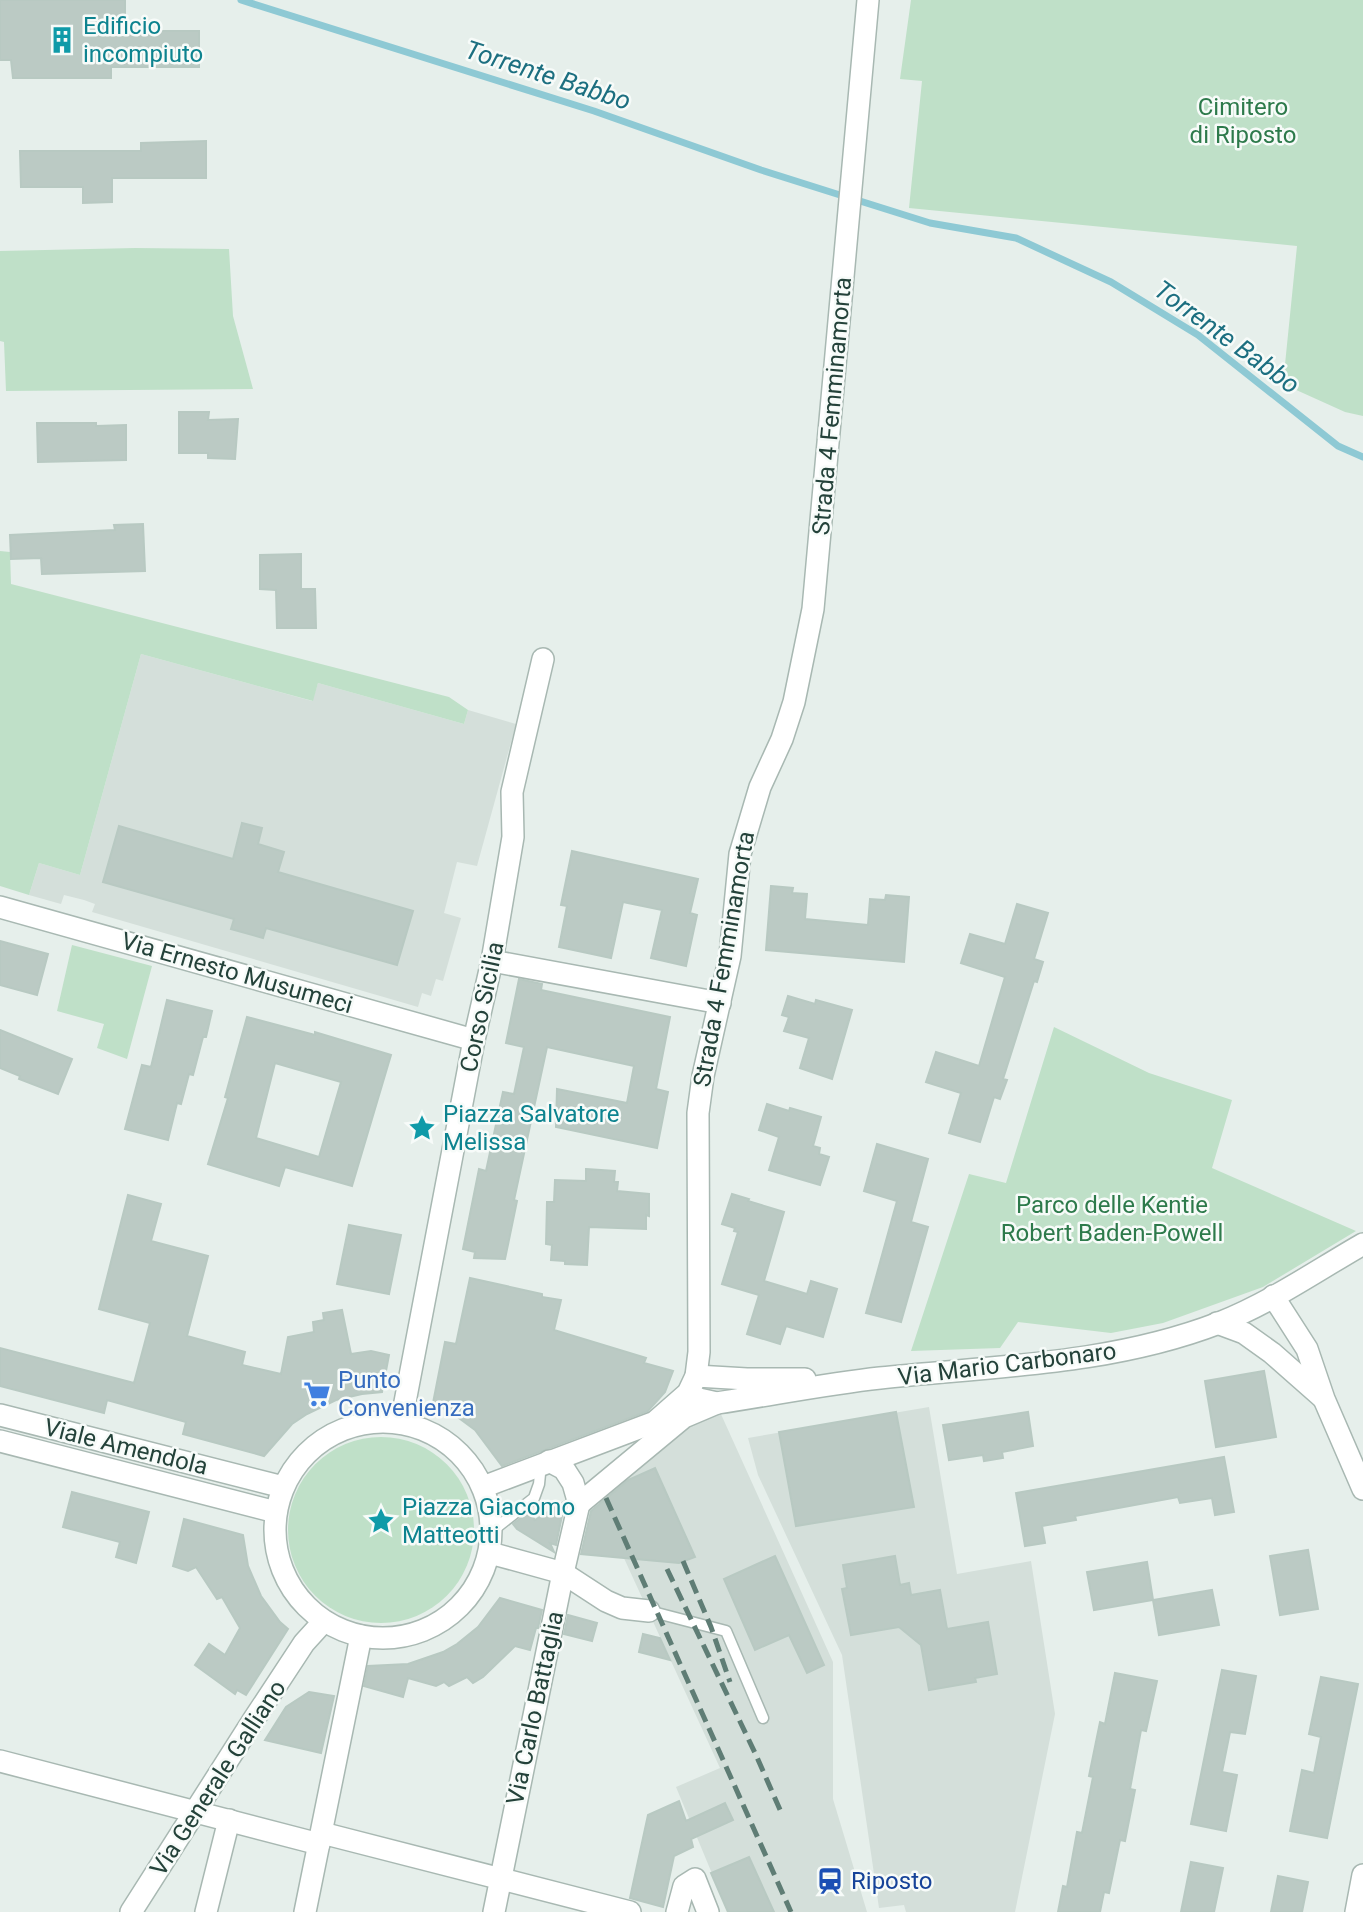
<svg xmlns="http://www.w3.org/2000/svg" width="1363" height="1912" font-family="Roboto,sans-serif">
	<rect width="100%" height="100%" fill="#e6efeb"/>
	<g fill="#d4dfda">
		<polygon points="141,654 312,701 318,683 464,724 468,710 516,724 477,866 457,862 444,913 461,918 443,981 436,979 431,996 422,993 418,1007 92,912 95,904 84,900 64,895 61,904 29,895 39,863 80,875"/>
		<polygon points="929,1407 957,1574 1031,1561 1055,1714 1015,1912 906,1912 904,1905 879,1908 842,1655 758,1475 748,1438"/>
		<polygon points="720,1412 833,1662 833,1799 867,1912 728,1912 676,1787 720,1768 596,1497 702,1416"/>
	</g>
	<g fill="#bfe0c8">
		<polygon points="911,0 1363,0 1363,416 1345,412 1283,384 1297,246 909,208 922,81 900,79"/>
		<polygon points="135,248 229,249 233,316 253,389 6,391 4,342 0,341 0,251"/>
		<polygon points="0,551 10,552 11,584 449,697 468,710 464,724 318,683 313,701 141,654 80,875 39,863 29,895 0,886"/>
		<polygon points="72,945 152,966 127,1059 97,1048 104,1024 57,1011"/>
		<polygon points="1054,1027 1149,1073 1232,1100 1212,1168 1356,1231 1263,1287 1163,1323 1111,1333 1018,1322 1000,1348 911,1351 969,1174 1006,1183"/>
		<circle cx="381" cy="1530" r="93"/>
	</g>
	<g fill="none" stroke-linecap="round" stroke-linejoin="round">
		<g stroke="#8ec9d4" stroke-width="7">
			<polyline points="241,0 594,111 761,170 840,195"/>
			<polyline points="860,201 930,223 1016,238 1111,282 1198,335 1338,446 1363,457"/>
		</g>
	</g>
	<g fill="#bbcac4" stroke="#b8c9c2" stroke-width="2" fill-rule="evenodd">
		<polygon points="0,0 125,0 125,31 199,31 199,67 111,67 111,78 13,78 11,60 0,60"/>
		<polygon points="206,141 206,178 112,178 112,202 83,203 83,187 21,187 20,151 141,151 141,143"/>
		<polygon points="179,412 209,412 208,420 238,419 235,459 208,458 208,453 179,453"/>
		<polygon points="37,423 96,423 96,426 126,425 126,460 38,462"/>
		<polygon points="143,524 145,571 42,574 41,558 11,559 10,535 115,530 114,525"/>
		<polygon points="301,554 301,589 315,589 316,628 277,628 276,590 260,589 260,555"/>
		<polygon points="242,823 262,828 258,844 284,852 278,872 413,911 397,965 266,928 263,938 231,929 234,919 103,882 119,826 233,859"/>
		<polygon points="572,851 698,879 690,913 697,915 686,966 651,958 662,910 623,902 611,958 559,947 567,906 561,905"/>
		<polygon points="771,886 793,888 792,893 807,894 805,919 868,925 870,899 885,900 886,895 909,897 904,962 766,950"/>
		<polygon points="1017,904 1048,913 1034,959 1043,962 1037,982 1034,981 1003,1079 1007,1080 1000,1099 994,1097 980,1142 949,1133 961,1093 926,1082 936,1052 979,1066 1005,977 961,963 970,934 1005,944"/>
		<polygon points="0,941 48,954 37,995 0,985"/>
		<polygon points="519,979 542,984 541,990 670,1017 656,1089 668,1092 657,1148 556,1127 557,1089 627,1103 634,1066 547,1047 514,1200 517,1201 505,1259 474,1258 475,1252 463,1249 479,1169 486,1171 503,1092 514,1094 524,1047 506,1043"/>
		<polygon points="788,996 815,1004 816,1000 852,1010 832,1079 800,1068 809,1038 784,1031 789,1017 782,1015"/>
		<polygon points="167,1000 212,1011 206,1037 203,1037 193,1075 189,1074 181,1104 177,1103 168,1140 125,1129 142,1065 151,1067"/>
		<path d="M247,1017l68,18v-3l76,23 -39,131 -67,-19 -6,19 -71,-22 20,-66 -3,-1zM275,1063l66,19 -22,75 -63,-19z"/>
		<polygon points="0,1030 72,1059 58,1094 19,1079 20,1076 0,1068"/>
		<polygon points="767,1104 789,1111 790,1108 821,1117 813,1146 820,1148 819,1154 829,1157 820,1185 769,1170 779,1137 759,1130"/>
		<polygon points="877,1144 928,1159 911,1222 928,1227 901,1322 866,1313 897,1201 864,1191"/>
		<polygon points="586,1169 615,1171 614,1182 618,1182 617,1191 649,1194 649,1216 646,1215 646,1229 589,1227 587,1265 565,1264 565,1261 551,1260 552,1245 546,1244 547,1202 554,1202 555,1180 586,1181"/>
		<polygon points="732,1194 749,1199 748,1201 784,1212 764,1281 807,1294 811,1281 837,1289 823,1337 786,1326 780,1344 747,1334 759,1295 722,1284 738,1232 734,1231 735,1228 722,1224"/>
		<polygon points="128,1195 161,1204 151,1241 208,1256 187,1336 245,1352 242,1365 281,1374 288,1337 314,1332 313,1322 324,1320 323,1313 342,1310 351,1354 371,1351 389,1355 382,1392 362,1394 336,1400 307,1414 292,1424 264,1456 183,1434 186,1422 107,1400 104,1413 0,1386 0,1348 134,1383 150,1323 99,1309"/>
		<polygon points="349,1225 401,1235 389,1294 337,1284"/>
		<polygon points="470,1278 542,1294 542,1297 561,1300 554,1330 646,1358 644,1363 673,1371 665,1392 648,1411 502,1466 475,1430 452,1413 433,1403 445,1342 456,1344"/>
		<polygon points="1264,1371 1276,1437 1216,1447 1205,1381"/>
		<polygon points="896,1412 914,1507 796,1526 779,1432"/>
		<polygon points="1028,1412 1033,1446 1002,1452 1003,1458 984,1461 983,1455 949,1460 943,1425"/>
		<polygon points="1224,1457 1234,1512 1215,1515 1212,1498 1180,1503 1178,1497 1075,1516 1076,1520 1042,1526 1045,1543 1025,1546 1016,1493"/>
		<polygon points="655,1468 695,1557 679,1563 581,1554 591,1511 628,1480"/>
		<polygon points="72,1492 149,1512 136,1563 116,1557 120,1542 63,1527"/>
		<polygon points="565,1501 556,1545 550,1543 554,1552 517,1529 513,1524 529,1512 535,1520"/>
		<polygon points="184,1519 243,1535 248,1566 261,1596 280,1622 288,1629 246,1695 237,1690 235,1694 195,1665 209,1644 225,1655 240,1628 222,1597 217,1599 196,1567 188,1571 173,1566"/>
		<polygon points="1308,1550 1318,1609 1280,1615 1270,1556"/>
		<polygon points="775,1556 824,1665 807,1673 789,1635 755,1650 724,1579"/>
		<polygon points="895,1556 900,1585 909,1583 911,1595 940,1590 947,1629 988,1622 997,1674 975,1678 976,1682 929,1690 921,1645 899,1627 851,1635 842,1589 847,1588 843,1565"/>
		<polygon points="1147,1562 1153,1600 1094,1610 1087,1572"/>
		<polygon points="1212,1590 1219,1625 1159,1635 1153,1600"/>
		<polygon points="500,1598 542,1610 538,1628 536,1628 530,1650 515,1646 483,1677 473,1683 467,1677 449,1686 444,1682 436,1686 408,1678 403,1697 364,1686 368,1666 408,1664 443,1652 457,1644 478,1627"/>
		<polygon points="568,1615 597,1623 592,1641 564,1634"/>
		<polygon points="643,1634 660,1638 670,1660 639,1652"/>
		<polygon points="1222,1670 1256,1676 1245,1734 1230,1732 1222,1772 1237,1775 1226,1831 1191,1824"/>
		<polygon points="1115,1673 1157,1681 1146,1731 1141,1730 1130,1789 1135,1790 1125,1841 1120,1840 1109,1893 1104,1892 1100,1912 1058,1912 1063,1886 1067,1887 1077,1832 1082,1833 1093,1777 1089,1776 1100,1722 1105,1724"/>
		<polygon points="1321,1677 1358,1684 1327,1838 1290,1831 1302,1770 1314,1773 1321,1737 1309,1734"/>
		<polygon points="309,1692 334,1696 321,1753 265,1740 286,1707"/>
		<polygon points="679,1801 686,1821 725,1803 733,1820 691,1839 693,1847 674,1856 663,1907 630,1898 648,1815"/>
		<polygon points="749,1857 774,1912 728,1912 711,1873"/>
		<polygon points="1191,1862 1223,1868 1214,1912 1181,1912"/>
		<polygon points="1278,1876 1308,1882 1302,1912 1271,1912"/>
	</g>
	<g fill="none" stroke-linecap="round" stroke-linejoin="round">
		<defs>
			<g id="service">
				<polyline points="492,1531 534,1498 539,1484 541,1464"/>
				<polyline points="649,1611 726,1631 763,1718"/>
			</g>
			<g id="minor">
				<polyline points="0,907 474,1040"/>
				<polyline points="492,961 720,1003"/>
				<polyline points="1273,1296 1307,1349 1324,1399 1363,1489"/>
				<polyline points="1217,1323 1244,1333 1272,1353 1322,1397"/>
				<polyline points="0,1415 283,1487"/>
				<polyline points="401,1423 474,1040 492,961 513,837 512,792 543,659"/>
				<polyline points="0,1441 276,1512"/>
				<polyline points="579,1504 684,1417 717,1403"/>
				<polyline points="490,1553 563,1573 606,1601 622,1608 649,1611"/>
				<polyline points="0,1761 319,1844"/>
				<polyline points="322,1833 630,1912"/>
				<polyline points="206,1912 229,1820"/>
				<polyline points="494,1912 563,1573 579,1504 573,1483 564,1469 549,1461"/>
				<polyline points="677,1912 684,1886 695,1879 708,1912"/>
				<polyline points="1356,1912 1363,1875"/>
			</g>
			<g id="tertiary">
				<polyline points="696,1376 747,1379 805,1379"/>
				<path d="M688,1393l11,6 18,4c54,-8 108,-19 163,-25 114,-12 230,-13 339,-55 51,-20 97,-52 144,-79"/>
				<circle cx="383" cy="1530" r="108"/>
				<polyline points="483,1487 655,1422 688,1393 696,1376 699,1352 698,1113 703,1076 730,956 740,854 760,787 782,739 794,702 813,609 868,0"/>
				<polyline points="131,1912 254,1719 304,1643 324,1621"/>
				<polyline points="305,1912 361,1636"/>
			</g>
		</defs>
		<use href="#service" stroke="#a8b8b2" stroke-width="13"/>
		<use href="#minor" stroke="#a8b8b2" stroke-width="24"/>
		<use href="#tertiary" stroke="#a8b8b2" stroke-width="24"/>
		<use href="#service" stroke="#fff" stroke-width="10"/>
		<use href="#minor" stroke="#fff" stroke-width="21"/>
		<use href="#tertiary" stroke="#fff" stroke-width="21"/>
		<g stroke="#5f7d75" stroke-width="5" stroke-dasharray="14 7" stroke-linecap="butt">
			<polyline points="606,1498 791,1912"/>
			<polyline points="683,1561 711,1627 730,1682"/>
			<polyline points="667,1569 756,1755 781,1812"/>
		</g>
	</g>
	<defs>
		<symbol id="building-bare" viewBox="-9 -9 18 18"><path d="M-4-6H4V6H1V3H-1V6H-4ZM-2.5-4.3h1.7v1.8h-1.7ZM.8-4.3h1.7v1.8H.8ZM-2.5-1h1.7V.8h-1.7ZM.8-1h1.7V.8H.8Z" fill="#0f9aa8" stroke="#f7fbf9" stroke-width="2.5" paint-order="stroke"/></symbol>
		<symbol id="sight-bare" viewBox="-9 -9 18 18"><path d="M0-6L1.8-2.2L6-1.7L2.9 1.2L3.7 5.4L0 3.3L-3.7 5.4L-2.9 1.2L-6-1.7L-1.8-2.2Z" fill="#0f9aa8" stroke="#f7fbf9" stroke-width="2.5" paint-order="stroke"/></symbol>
		<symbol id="supermarket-bare" viewBox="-9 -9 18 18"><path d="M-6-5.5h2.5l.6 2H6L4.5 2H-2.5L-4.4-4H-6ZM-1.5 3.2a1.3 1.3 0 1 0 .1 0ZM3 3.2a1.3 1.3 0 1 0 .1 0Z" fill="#3f7fe0" stroke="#f7fbf9" stroke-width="2.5" paint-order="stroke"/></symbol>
		<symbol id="station-bare" viewBox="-9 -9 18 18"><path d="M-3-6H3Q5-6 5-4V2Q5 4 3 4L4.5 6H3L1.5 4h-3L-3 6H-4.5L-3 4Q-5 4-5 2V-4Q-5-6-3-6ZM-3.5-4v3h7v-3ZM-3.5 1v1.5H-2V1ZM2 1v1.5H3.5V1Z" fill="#1a4fb4" stroke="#f7fbf9" stroke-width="2.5" paint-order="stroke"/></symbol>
	</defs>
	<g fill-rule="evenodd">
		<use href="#building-bare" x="43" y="21" width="38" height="38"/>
		<use href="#sight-bare" x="403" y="1109" width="38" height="38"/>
		<use href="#supermarket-bare" x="298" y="1375" width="38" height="38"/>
		<use href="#sight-bare" x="362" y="1502" width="38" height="38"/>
		<use href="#station-bare" x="811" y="1862" width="38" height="38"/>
	</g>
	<g text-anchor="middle" stroke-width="5" stroke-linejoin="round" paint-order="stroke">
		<g font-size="24" fill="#0d838f" stroke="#f7fbf9" text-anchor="start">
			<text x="83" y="34">Edificio<tspan x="83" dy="28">incompiuto</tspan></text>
			<text x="443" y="1122">Piazza Salvatore<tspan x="443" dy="28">Melissa</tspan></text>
			<text x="402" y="1515">Piazza Giacomo<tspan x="402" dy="28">Matteotti</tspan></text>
		</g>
		<g font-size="24" fill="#2d7a4b" stroke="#f7fbf9">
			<text x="1243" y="115">Cimitero<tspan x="1243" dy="28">di Riposto</tspan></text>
			<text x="1112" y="1213">Parco delle Kentie<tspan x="1112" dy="28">Robert Baden-Powell</tspan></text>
		</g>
		<g font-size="24" fill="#24423a" stroke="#f7fbf9">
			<text transform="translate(832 406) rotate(-85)" y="8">Strada 4 Femminamorta</text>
			<text transform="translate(724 959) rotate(-80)" y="8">Strada 4 Femminamorta</text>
			<text transform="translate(237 973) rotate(16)" y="8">Via Ernesto Musumeci</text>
			<text transform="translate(482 1007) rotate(-78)" y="8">Corso Sicilia</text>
			<text transform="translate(1007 1364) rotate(-7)" y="8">Via Mario Carbonaro</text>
			<text transform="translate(126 1447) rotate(14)" y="8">Viale Amendola</text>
			<text transform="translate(535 1708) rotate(-78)" y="8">Via Carlo Battaglia</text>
			<text transform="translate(218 1778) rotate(-57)" y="8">Via Generale Galliano</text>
		</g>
		<g font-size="24" fill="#366cbe" stroke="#f7fbf9" text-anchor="start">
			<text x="338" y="1388">Punto<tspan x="338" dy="28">Convenienza</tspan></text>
		</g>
		<g font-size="24" fill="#164399" stroke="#f7fbf9" text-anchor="start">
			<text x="851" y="1889">Riposto</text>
		</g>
		<g font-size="26" font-style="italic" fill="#1c6f80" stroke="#f7fbf9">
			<text transform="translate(548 75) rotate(18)" y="9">Torrente Babbo</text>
			<text transform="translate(1227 337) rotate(36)" y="9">Torrente Babbo</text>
		</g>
	</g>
</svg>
